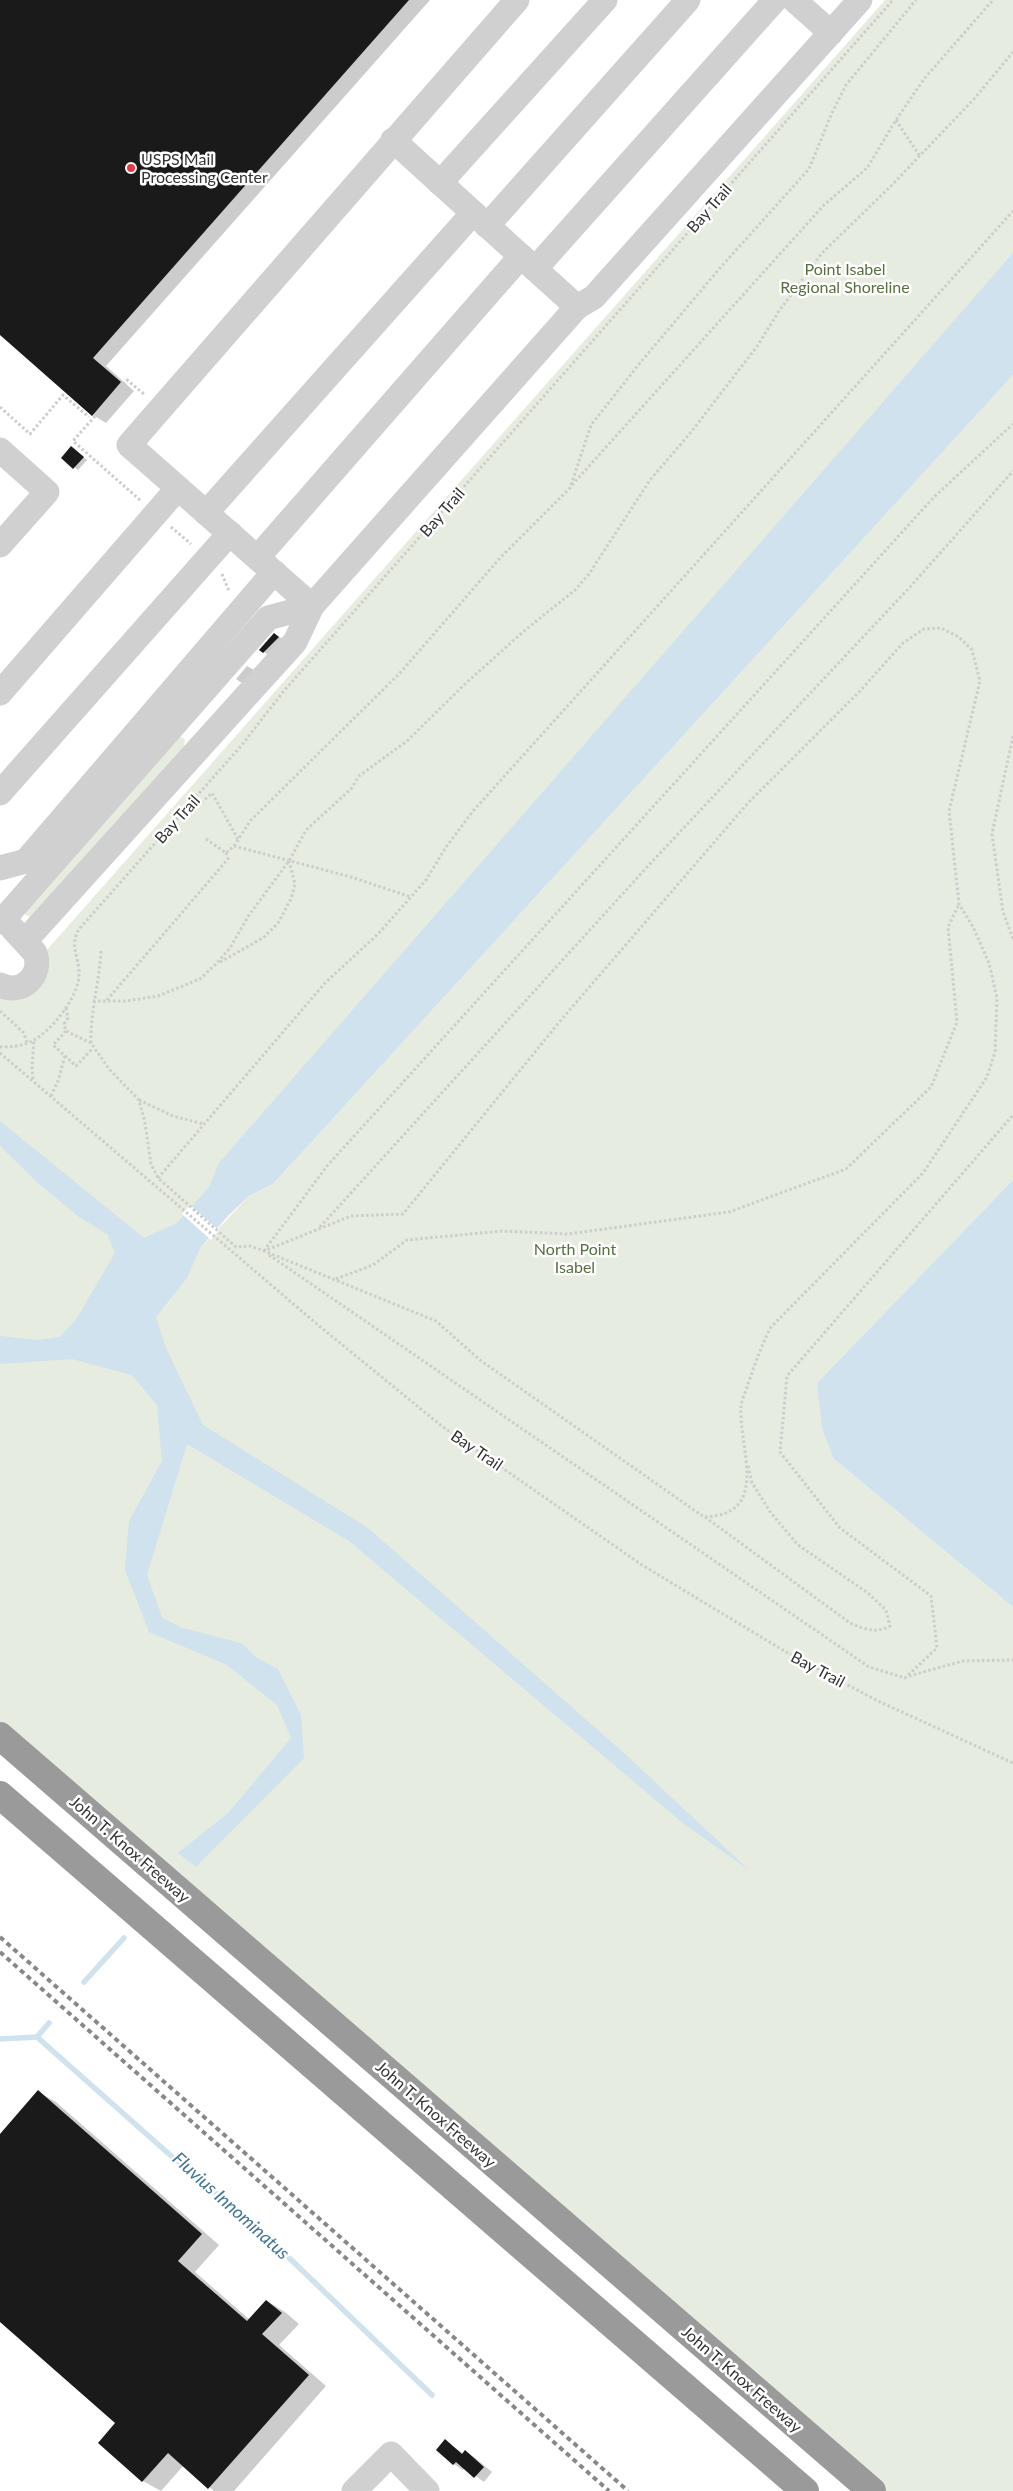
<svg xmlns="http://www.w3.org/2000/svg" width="1013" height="2491" font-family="Lato,sans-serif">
	<rect width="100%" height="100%" fill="#fff"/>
	<g fill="#e6ecdf">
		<polygon points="885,0 1013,0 1013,322 173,1258 196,1258 201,1247 249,1196 273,1184 1013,375 1013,1180 817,1383 834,1459 1013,1607 1013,2491 872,2491 0,1730 0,999 31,968"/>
		<polygon points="179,735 185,740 184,748 32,918 24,914"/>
	</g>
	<g fill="#cfe2ee">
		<polygon points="1013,253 1013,375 273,1184 249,1196 228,1216 201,1247 187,1278 156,1317 166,1348 203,1425 368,1528 624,1753 749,1870 684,1824 349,1541 187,1444 147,1575 164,1623 218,1637 278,1669 301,1715 304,1758 196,1867 178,1853 228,1813 291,1738 277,1705 227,1665 149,1632 125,1570 129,1521 162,1461 157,1405 132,1375 72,1359 0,1364 0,1336 38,1340 60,1337 77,1318 115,1253 107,1234 79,1217 37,1182 0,1146 0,1121 144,1238 177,1223 209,1187 219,1163"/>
		<polygon points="1013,1180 1013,1607 834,1459 822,1428 817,1383"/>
	</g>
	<polygon fill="#fff" points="190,1205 219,1230 211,1240 182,1214"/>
	<g fill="#0003">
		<polygon points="0,0 430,0 106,366 134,391 106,423 93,415 0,333"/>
		<polygon points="75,450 87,460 78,470 62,458"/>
		<polygon points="274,634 283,639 272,657 264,652"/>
		<polygon points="247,666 254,670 246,686 236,679"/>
		<polygon points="38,2092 56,2102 219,2245 195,2272 250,2320 267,2301 285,2312 299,2324 279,2345 326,2386 234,2491 214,2491 184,2465 161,2491 143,2481 99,2443 117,2423 0,2321 0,2136"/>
		<polygon points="445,2441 464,2454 466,2452 474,2457 492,2472 484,2482 465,2468 463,2470 454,2464 437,2450"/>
	</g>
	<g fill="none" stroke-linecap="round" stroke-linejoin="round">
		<g stroke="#cfe2ee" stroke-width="5.5">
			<polyline points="158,1619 177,1628"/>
			<polyline points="222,1641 241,1646 252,1657"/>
			<polyline points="84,1982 124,1938"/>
			<polyline points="37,2037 169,2154 259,2229 432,2395"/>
			<polyline points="37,2037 49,2023"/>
			<polyline points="0,2039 37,2037"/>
		</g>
	</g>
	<g fill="#1a1a1a">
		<polygon points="0,0 409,0 93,358 121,382 92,416 0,335"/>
		<polygon points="71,446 84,457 73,469 61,458"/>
		<polygon points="274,633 279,637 263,653 259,650"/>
		<polygon points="38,2090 202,2234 178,2261 247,2321 266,2300 282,2313 262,2334 309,2375 208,2489 168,2453 142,2482 98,2443 115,2423 0,2322 0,2134"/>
		<polygon points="445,2439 462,2454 465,2450 484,2467 474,2478 456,2462 453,2465 436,2450"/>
	</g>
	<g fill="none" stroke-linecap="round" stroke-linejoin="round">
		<g stroke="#cdcdcd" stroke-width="3" stroke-dasharray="2.5 2.5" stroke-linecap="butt">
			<polyline points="896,120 919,155"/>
			<polyline points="0,407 30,434 63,395 89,417"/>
			<polyline points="572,485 824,205 867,168 896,120 924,79 993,0"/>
			<polyline points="140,500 73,441 127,380 144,394"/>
			<polyline points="171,527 191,544"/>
			<polyline points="222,574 229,591"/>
			<polyline points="1013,736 992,834 1003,912 1013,939"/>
			<polyline points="192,802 200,804 212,793 238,839"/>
			<polyline points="206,839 226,853 234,846 351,877 411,897"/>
			<polyline points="234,846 251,820 400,673 500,558 570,488 591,425 640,363 720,268 809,169 831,115 846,85 916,0"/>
			<polyline points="220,962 263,938 278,923 291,899 295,884 289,861"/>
			<polyline points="107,1000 228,859 226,853"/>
			<polyline points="93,1001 126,1001 158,996 200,979 217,963 230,948 249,915 289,861 306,830 351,789 359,776 407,741 465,684 524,631 575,590 589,574 650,480 692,431 758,345 779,311 822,253 890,187 974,99 1013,52"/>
			<path d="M66,1008l2,10 -4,6 2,7 25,12 18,26 30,31 6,23 6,41 7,14 78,69 14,-1 14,5 172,70 44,39 224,157c68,-2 34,-70 37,-111 1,-7 5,-15 7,-22 7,-20 13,-38 23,-57l152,-154 64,-96 8,-25 2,-54 -8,-35 -16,-36 -14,-23 -10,-93 31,-130 -8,-31 -13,-13 -18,-9 -17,1 -21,14 -43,48 -112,112 -187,217 -158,194 -52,2 -87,35"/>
			<polyline points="0,1011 24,1033 27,1043"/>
			<polyline points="66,1031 53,1045 76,1066 93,1048"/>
			<path d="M91,1043c-1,-32 9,-62 10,-94"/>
			<path d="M0,1047c11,0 25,-1 34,-7 18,-10 44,-43 45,-64 1,-19 -11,-31 1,-48l161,-182 42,-54 610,-692"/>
			<polyline points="0,1053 318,1325 443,1427 642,1565 786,1652 878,1701 1013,1763"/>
			<polyline points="33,1079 32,1067 34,1040"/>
			<polyline points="51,1096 58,1081 65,1056"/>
			<polyline points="139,1100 173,1116 204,1124"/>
			<polyline points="158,1178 325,983 378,934 426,880 446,847 473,811 1013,211"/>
			<polyline points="320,1227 648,866 910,587 1013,471"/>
			<polyline points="264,1251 327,1166 934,497 1013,424"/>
			<polyline points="269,1255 869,1667 905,1678 937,1648 931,1596 840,1528 780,1452 787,1376 1013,1115"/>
			<polyline points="336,1279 373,1265 407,1240 502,1231 568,1234 729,1212 846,1169 931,1087 957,1022 948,927 959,904"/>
			<path d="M705,1517l145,106c14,6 26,11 40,3l-4,-16 -18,-17 -70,-48 -27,-32 -19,-30 -4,-18"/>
			<polyline points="909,1676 963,1661 1013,1660"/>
		</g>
		<g stroke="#d0d0d0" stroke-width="25">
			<polyline points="794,0 831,33"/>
			<polyline points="393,140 577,307"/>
			<polyline points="440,183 605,0"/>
			<polyline points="487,226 688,0"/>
			<polyline points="535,269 775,0"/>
			<polyline points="0,450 47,492 0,545"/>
			<polyline points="206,513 473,213"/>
			<polyline points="258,557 521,256"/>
			<polyline points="312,606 129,445 517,0"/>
			<polyline points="0,693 178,488"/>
			<polyline points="0,793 230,533"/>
			<polyline points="0,868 26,861 274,572"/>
			<polyline points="1,922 268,618 312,606"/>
			<polyline points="25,941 295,642 312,606 577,307 594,297 860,0"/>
			<path d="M0,985c22,11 43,-10 35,-32l-22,-24"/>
			<polyline points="354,2491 391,2454 427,2491"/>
		</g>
		<g stroke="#9a9a9a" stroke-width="28">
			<polyline points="0,1736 872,2491"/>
			<polyline points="0,1795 805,2491"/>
		</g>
		<g stroke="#888" stroke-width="4" stroke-dasharray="5 4" stroke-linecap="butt">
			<polyline points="0,1937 628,2491"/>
			<polyline points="0,1952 609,2491"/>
		</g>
	</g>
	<circle fill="#e63946" stroke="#fff" stroke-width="2" cx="131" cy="168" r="5"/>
	<g text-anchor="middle" stroke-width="5" stroke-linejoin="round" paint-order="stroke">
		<g font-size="16" fill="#333" stroke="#fff" text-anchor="start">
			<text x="141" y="165">USPS Mail<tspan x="141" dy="18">Processing Center</tspan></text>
		</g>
		<g font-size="16" fill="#333" stroke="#fff">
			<text transform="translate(709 208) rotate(-49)" y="6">Bay Trail</text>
			<text transform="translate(442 512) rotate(-49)" y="6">Bay Trail</text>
			<text transform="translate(177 819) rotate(-48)" y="6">Bay Trail</text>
			<text transform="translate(477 1450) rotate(34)" y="6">Bay Trail</text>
			<text transform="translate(818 1669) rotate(28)" y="6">Bay Trail</text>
			<text transform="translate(130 1849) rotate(41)" y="6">John T. Knox Freeway</text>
			<text transform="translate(436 2114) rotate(41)" y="6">John T. Knox Freeway</text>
			<text transform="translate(742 2379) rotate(41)" y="6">John T. Knox Freeway</text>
		</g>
		<g font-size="16" fill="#56703f" stroke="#fff">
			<text x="845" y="275">Point Isabel<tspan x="845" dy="18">Regional Shoreline</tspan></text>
			<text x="575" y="1255">North Point<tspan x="575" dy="18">Isabel</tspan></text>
		</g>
		<g font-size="18" font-style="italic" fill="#3f7597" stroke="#fff">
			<text transform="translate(231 2206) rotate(42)" y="6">Fluvius Innominatus</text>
		</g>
	</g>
</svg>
